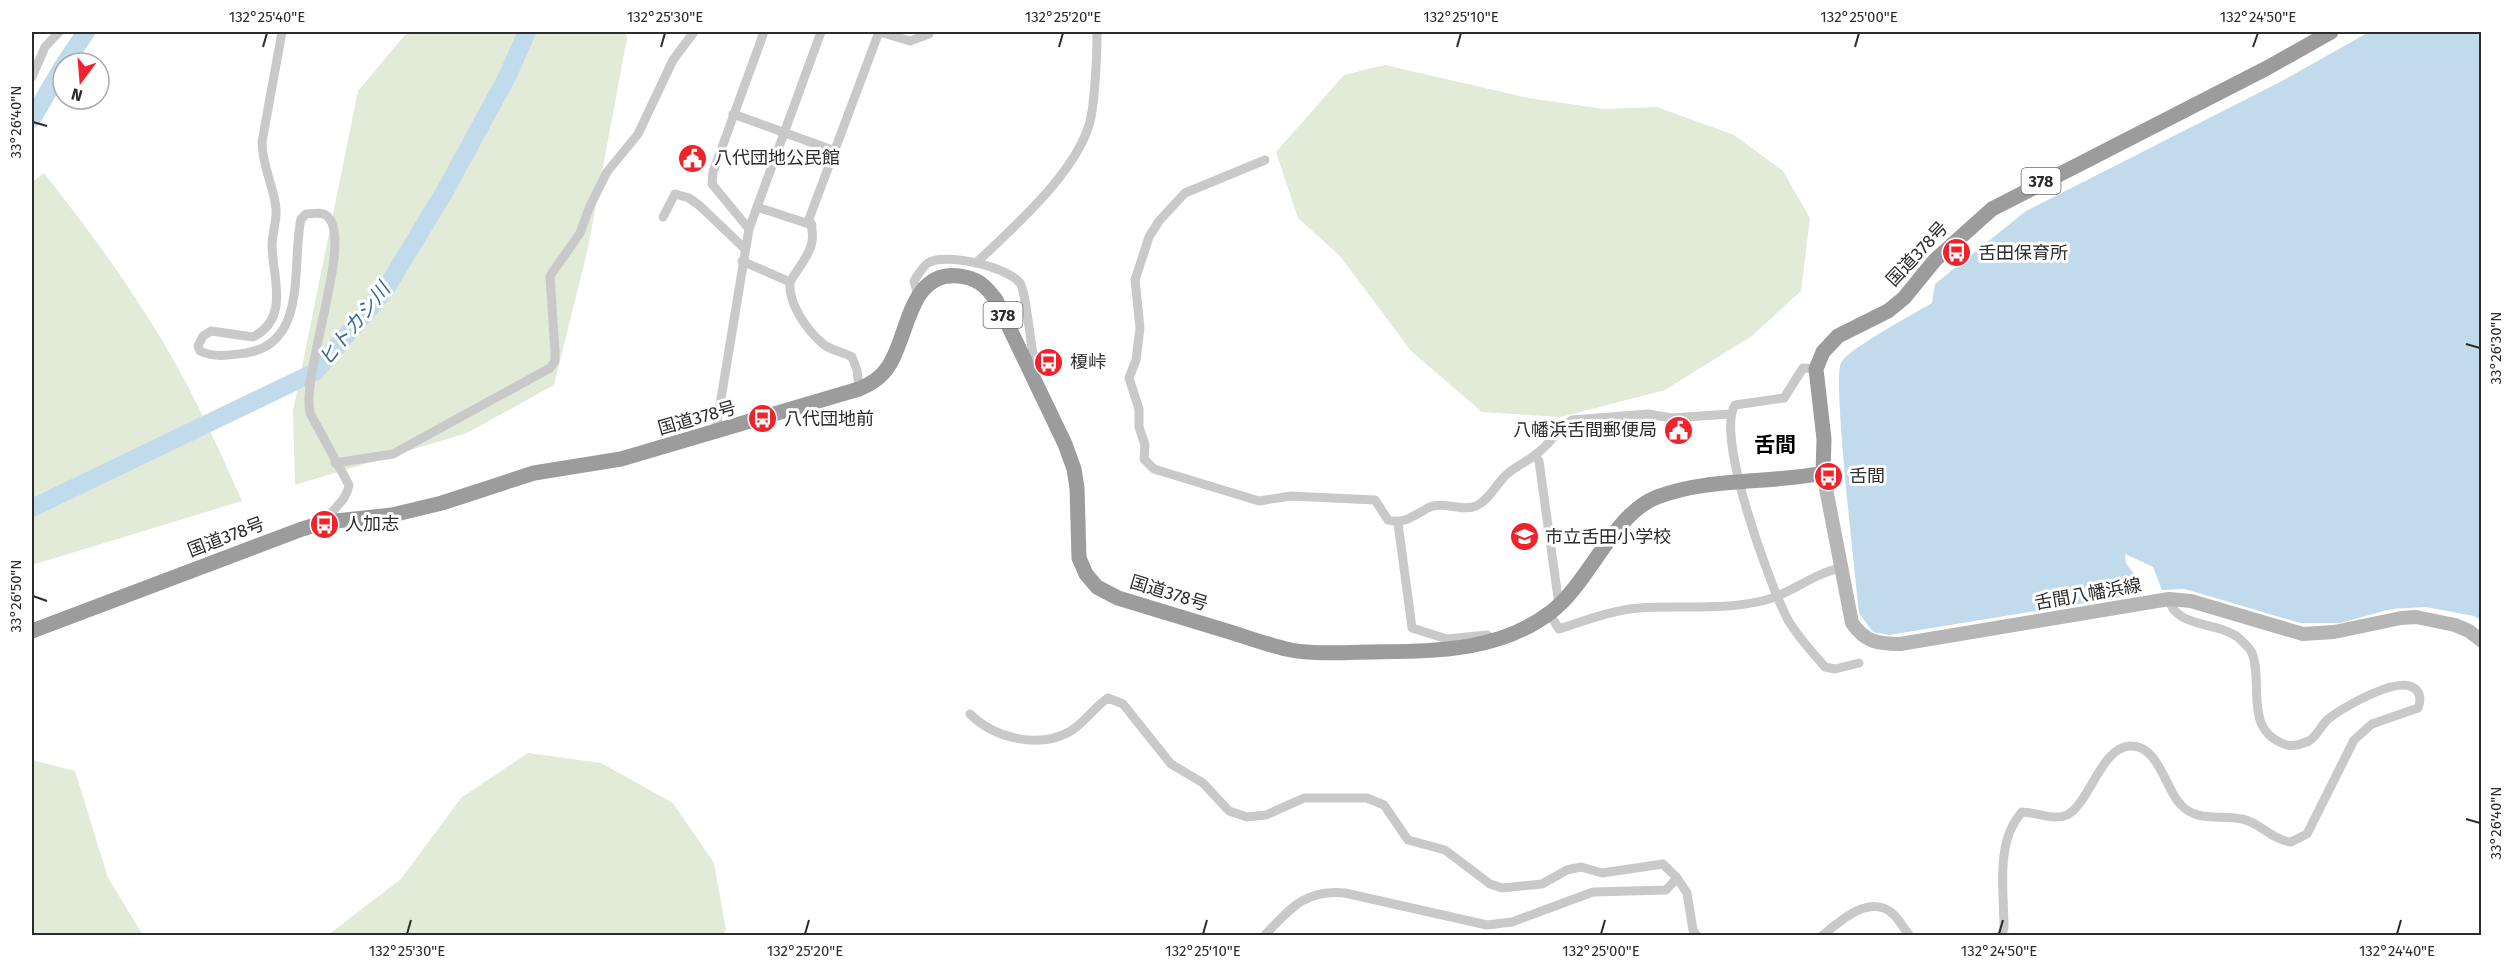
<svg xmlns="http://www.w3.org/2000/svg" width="2513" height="967" font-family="'Fira Sans','Noto Sans JP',sans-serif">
	<rect width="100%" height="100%" fill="#fff"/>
	<g fill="#e1ebd8">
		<polygon points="411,32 625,32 627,38 588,248 554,385 467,433 295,485 293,411 358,91 404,36"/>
		<polygon points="1385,65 1528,98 1605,109 1657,107 1734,135 1783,171 1810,218 1801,291 1752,336 1665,390 1561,417 1482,412 1411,351 1340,256 1298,218 1276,152 1344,75"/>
		<path d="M44,173c52,66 101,133 141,208 21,39 39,80 57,120l-210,64v-383z"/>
		<polygon points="528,753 601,763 673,803 714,863 726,930 722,935 328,935 401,879 461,798"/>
		<polygon points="32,760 75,771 108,878 143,935 32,935"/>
	</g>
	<path fill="#c2dbec" d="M2369,32h112v588l-7,-4 -48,-9 -35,2 -51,14h-40l-115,-34 -23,1 -9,-23 -28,-13 1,9 16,22 -6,8 -8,3 -239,39 -16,-3 -14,-19c-3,-33 -27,-235 -18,-250 8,-15 73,-49 91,-60l3,-19 91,-73 254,-129z"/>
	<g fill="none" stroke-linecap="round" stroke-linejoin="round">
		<g stroke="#c2dbec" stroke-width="18">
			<polyline points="65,63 86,32"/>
			<polyline points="32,119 63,66"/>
			<polyline points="32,508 315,372 385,290 445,191 507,77 527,32"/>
		</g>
		<g stroke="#c9c9c9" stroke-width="9">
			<path d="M282,32l-20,110c0,24 12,44 14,67 1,12 -4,25 -4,37 1,33 18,72 -19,91l-42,-6 -8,5 -5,10 2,5c15,7 30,4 46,2 63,-10 45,-89 55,-134l5,-5c7,0 17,-3 22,3 25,25 -27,155 -18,196l39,72c-3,18 -17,22 -23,37"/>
			<polyline points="880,32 910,41 929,34"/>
			<polyline points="32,77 45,47 59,32"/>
			<polyline points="733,114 835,151"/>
			<path d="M1265,160l-80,33 -26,28 -10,16 -14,43 5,48 -4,32 -7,18 10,31v18l6,18 -1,14 10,10 105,32 32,-5 84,4 13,20c18,5 27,-6 42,-13 15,-6 31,5 46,-1 13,-6 19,-20 29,-30 9,-9 20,-13 30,-21 14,-10 23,-25 37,-35l76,-6 24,4 58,-4"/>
			<polyline points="757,207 812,225"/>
			<polyline points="663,217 675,194 689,198 700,206 745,249"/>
			<polyline points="749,229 712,184 713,172 764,32"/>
			<path d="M742,261l48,21c-2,21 16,47 32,61 7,7 21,9 30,14l5,13 2,19"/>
			<path d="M976,263c37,-35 96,-87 112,-135 7,-18 9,-75 9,-96"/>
			<path d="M790,282c13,-23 30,-35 19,-63l70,-187"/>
			<path d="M918,296l-4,-15c4,-6 9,-15 14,-18 17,-11 80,4 92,20 6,8 11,66 15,82l-6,6"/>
			<path d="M1816,369l-13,-1 -19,30 -49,7c-20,31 35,181 53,215 10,17 24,32 37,47l10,2 24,-6"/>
			<polyline points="718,432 717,423 749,229 821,32"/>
			<polyline points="1535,456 1539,461 1559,605"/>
			<polyline points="335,463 393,454 550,368 555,361 555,352 550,276 580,233 590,206 607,172 638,134 673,60 694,32"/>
			<polyline points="1398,523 1412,628 1447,639 1487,635 1494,641"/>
			<path d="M1549,613l10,16c25,-8 53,-19 80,-21 42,-3 85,3 127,-8 26,-7 48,-27 75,-32"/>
			<path d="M970,714c24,24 68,35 99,18 15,-8 25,-25 39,-34l15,6 48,60 32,19 26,28 18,6 19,-2 38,-17h63l17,7 24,35 37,10 45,34 12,4 40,-4 25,-14 14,-3 21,6 61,-9 14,14 -11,12 -73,2 -81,30 -25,3 -142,-32c-40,-4 -55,16 -81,43"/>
			<polyline points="1677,878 1687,893 1693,930 1697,936"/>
			<path d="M1822,936c18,-15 47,-42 70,-23 7,6 12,16 18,23"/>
			<path d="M2001,936l3,-8c0,-38 -9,-86 18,-116 13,0 32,9 45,3 23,-12 34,-68 63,-69 29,-1 35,43 51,59 17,18 40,9 61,14 19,4 30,21 49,23l16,-8 47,-94 18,-16 46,-16c3,-7 3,-15 -4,-20 -17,-12 -73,20 -87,32 -6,6 -10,16 -18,21 -7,3 -15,6 -22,4 -45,-14 -23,-62 -35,-92 -2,-5 -8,-10 -12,-14 -20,-18 -65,-10 -71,-40"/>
		</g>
		<path stroke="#b6b6b6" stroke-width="14" d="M1823,473l29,150c13,19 26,21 48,21l269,-45 22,2 112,33 31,-2 67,-14 15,-1 39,8 14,6 13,10"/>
		<path stroke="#9c9c9c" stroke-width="15" d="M32,631l270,-102 24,-7 66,-7 50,-12 92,-30 87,-14 238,-70c12,-5 22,-11 29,-22 21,-30 20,-97 71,-91 18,2 26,9 37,24l69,144 9,25 3,19 2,70 7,16 11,13 21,11c37,11 75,23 112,34 20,6 41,14 61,18 27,5 55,2 82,2 62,-1 126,0 178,-40 39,-30 61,-97 106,-115 53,-20 112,-13 166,-24l1,-34 -8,-70 7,-17 15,-16 50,-25 16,-13 31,-38 57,-51 275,-141 64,-36"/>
	</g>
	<path fill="none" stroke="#2c2c2c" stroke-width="2" d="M263,47l4,-14M661,47l4,-14M1059,47l4,-14M1457,47l4,-14M1855,47l4,-14M2253,47l5,-14M33,122l14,4M2466,344l14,4M33,596l14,5M2466,819l14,4M407,934l4,-14M805,934l4,-14M1203,934l4,-14M1601,934l4,-14M1999,934l4,-14M2397,934l4,-14"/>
	<defs>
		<symbol id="civic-disc" viewBox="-11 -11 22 22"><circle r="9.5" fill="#ee232c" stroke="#fff"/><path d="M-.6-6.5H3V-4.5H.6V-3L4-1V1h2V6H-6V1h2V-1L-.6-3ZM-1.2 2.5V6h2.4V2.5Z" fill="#fff"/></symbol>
		<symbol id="bus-disc" viewBox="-11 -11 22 22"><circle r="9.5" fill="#ee232c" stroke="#fff"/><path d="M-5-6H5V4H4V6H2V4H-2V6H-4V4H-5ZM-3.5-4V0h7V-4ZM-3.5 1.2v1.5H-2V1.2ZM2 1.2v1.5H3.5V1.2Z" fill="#fff"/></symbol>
		<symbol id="school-disc" viewBox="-11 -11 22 22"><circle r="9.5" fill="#ee232c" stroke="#fff"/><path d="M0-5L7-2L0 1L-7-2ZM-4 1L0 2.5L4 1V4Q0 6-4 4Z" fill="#fff"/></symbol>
	</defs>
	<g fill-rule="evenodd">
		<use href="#civic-disc" x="676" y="142" width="33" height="33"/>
		<use href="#bus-disc" x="1940" y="236" width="33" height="33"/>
		<use href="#bus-disc" x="1032" y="346" width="33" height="33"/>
		<use href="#bus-disc" x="746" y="402" width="33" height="33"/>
		<use href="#civic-disc" x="1662" y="414" width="33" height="33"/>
		<use href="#bus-disc" x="1812" y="460" width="33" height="33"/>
		<use href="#bus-disc" x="308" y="508" width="33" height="33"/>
		<use href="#school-disc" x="1508" y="520" width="33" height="33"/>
	</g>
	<g text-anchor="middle" stroke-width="6" stroke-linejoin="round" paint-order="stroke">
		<g fill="#fff" stroke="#6b6b6b" stroke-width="1.5">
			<rect x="2021.5" y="168" width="39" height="26" rx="4.5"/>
			<rect x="983.5" y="302" width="39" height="26" rx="4.5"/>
		</g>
		<g font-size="16" font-weight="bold" fill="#2c2c2c">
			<text x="2041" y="187">378</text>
			<text x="1003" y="321">378</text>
		</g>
		<g font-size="18" fill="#2c2c2c" stroke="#fff" text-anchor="start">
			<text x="714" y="164">八代団地公民館</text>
			<text x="1978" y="259">舌田保育所</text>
			<text x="1070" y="368">榎峠</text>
			<text x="784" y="425">八代団地前</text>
			<text x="1657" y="436" text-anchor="end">八幡浜舌間郵便局</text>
			<text x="1849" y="482">舌間</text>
			<text x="345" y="530">人加志</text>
			<text x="1545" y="543">市立舌田小学校</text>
		</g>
		<g font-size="18" fill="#2c2c2c" stroke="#fff">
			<text transform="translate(1917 254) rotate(-47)" y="6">国道378号</text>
			<text transform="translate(697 418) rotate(-16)" y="6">国道378号</text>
			<text transform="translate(226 537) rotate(-21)" y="6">国道378号</text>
			<text transform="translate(1169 593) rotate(17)" y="6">国道378号</text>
			<text transform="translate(2088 594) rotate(-10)" y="6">舌間八幡浜線</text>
		</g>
		<g font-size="20" font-style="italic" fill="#376b91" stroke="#fff">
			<text transform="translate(354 324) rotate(-51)" y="7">ヒトカシ川</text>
		</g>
		<g font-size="21" font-weight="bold" fill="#000" stroke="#fff">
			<text x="1775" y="452">舌間</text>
		</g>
	</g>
	<rect width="2513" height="967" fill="none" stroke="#ffffff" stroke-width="66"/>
	<g transform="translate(81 81) rotate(196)"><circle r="28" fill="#ffffff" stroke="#ababab" stroke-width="1.5"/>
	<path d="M0-4.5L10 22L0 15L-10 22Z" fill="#ee232c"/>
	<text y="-9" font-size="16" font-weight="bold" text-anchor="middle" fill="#2c2c2c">N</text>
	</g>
	<rect x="33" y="33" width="2447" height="901" fill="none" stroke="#2c2c2c" stroke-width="2"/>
	<g font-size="15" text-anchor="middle" fill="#2c2c2c">
		<text x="267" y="22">132°25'40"E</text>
		<text x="665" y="22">132°25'30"E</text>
		<text x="1063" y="22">132°25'20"E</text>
		<text x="1461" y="22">132°25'10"E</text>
		<text x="1859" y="22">132°25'00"E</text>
		<text x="2258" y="22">132°24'50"E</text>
		<text transform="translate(16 122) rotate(-90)" y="5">33°26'40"N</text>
		<text transform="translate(2496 348) rotate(-90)" y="5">33°26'30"N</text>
		<text transform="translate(16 596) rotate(-90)" y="5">33°26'50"N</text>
		<text transform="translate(2496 823) rotate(-90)" y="5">33°26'40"N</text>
		<text x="407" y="956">132°25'30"E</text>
		<text x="805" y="956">132°25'20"E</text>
		<text x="1203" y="956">132°25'10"E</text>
		<text x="1601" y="956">132°25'00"E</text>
		<text x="1999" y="956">132°24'50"E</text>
		<text x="2397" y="956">132°24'40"E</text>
	</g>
</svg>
